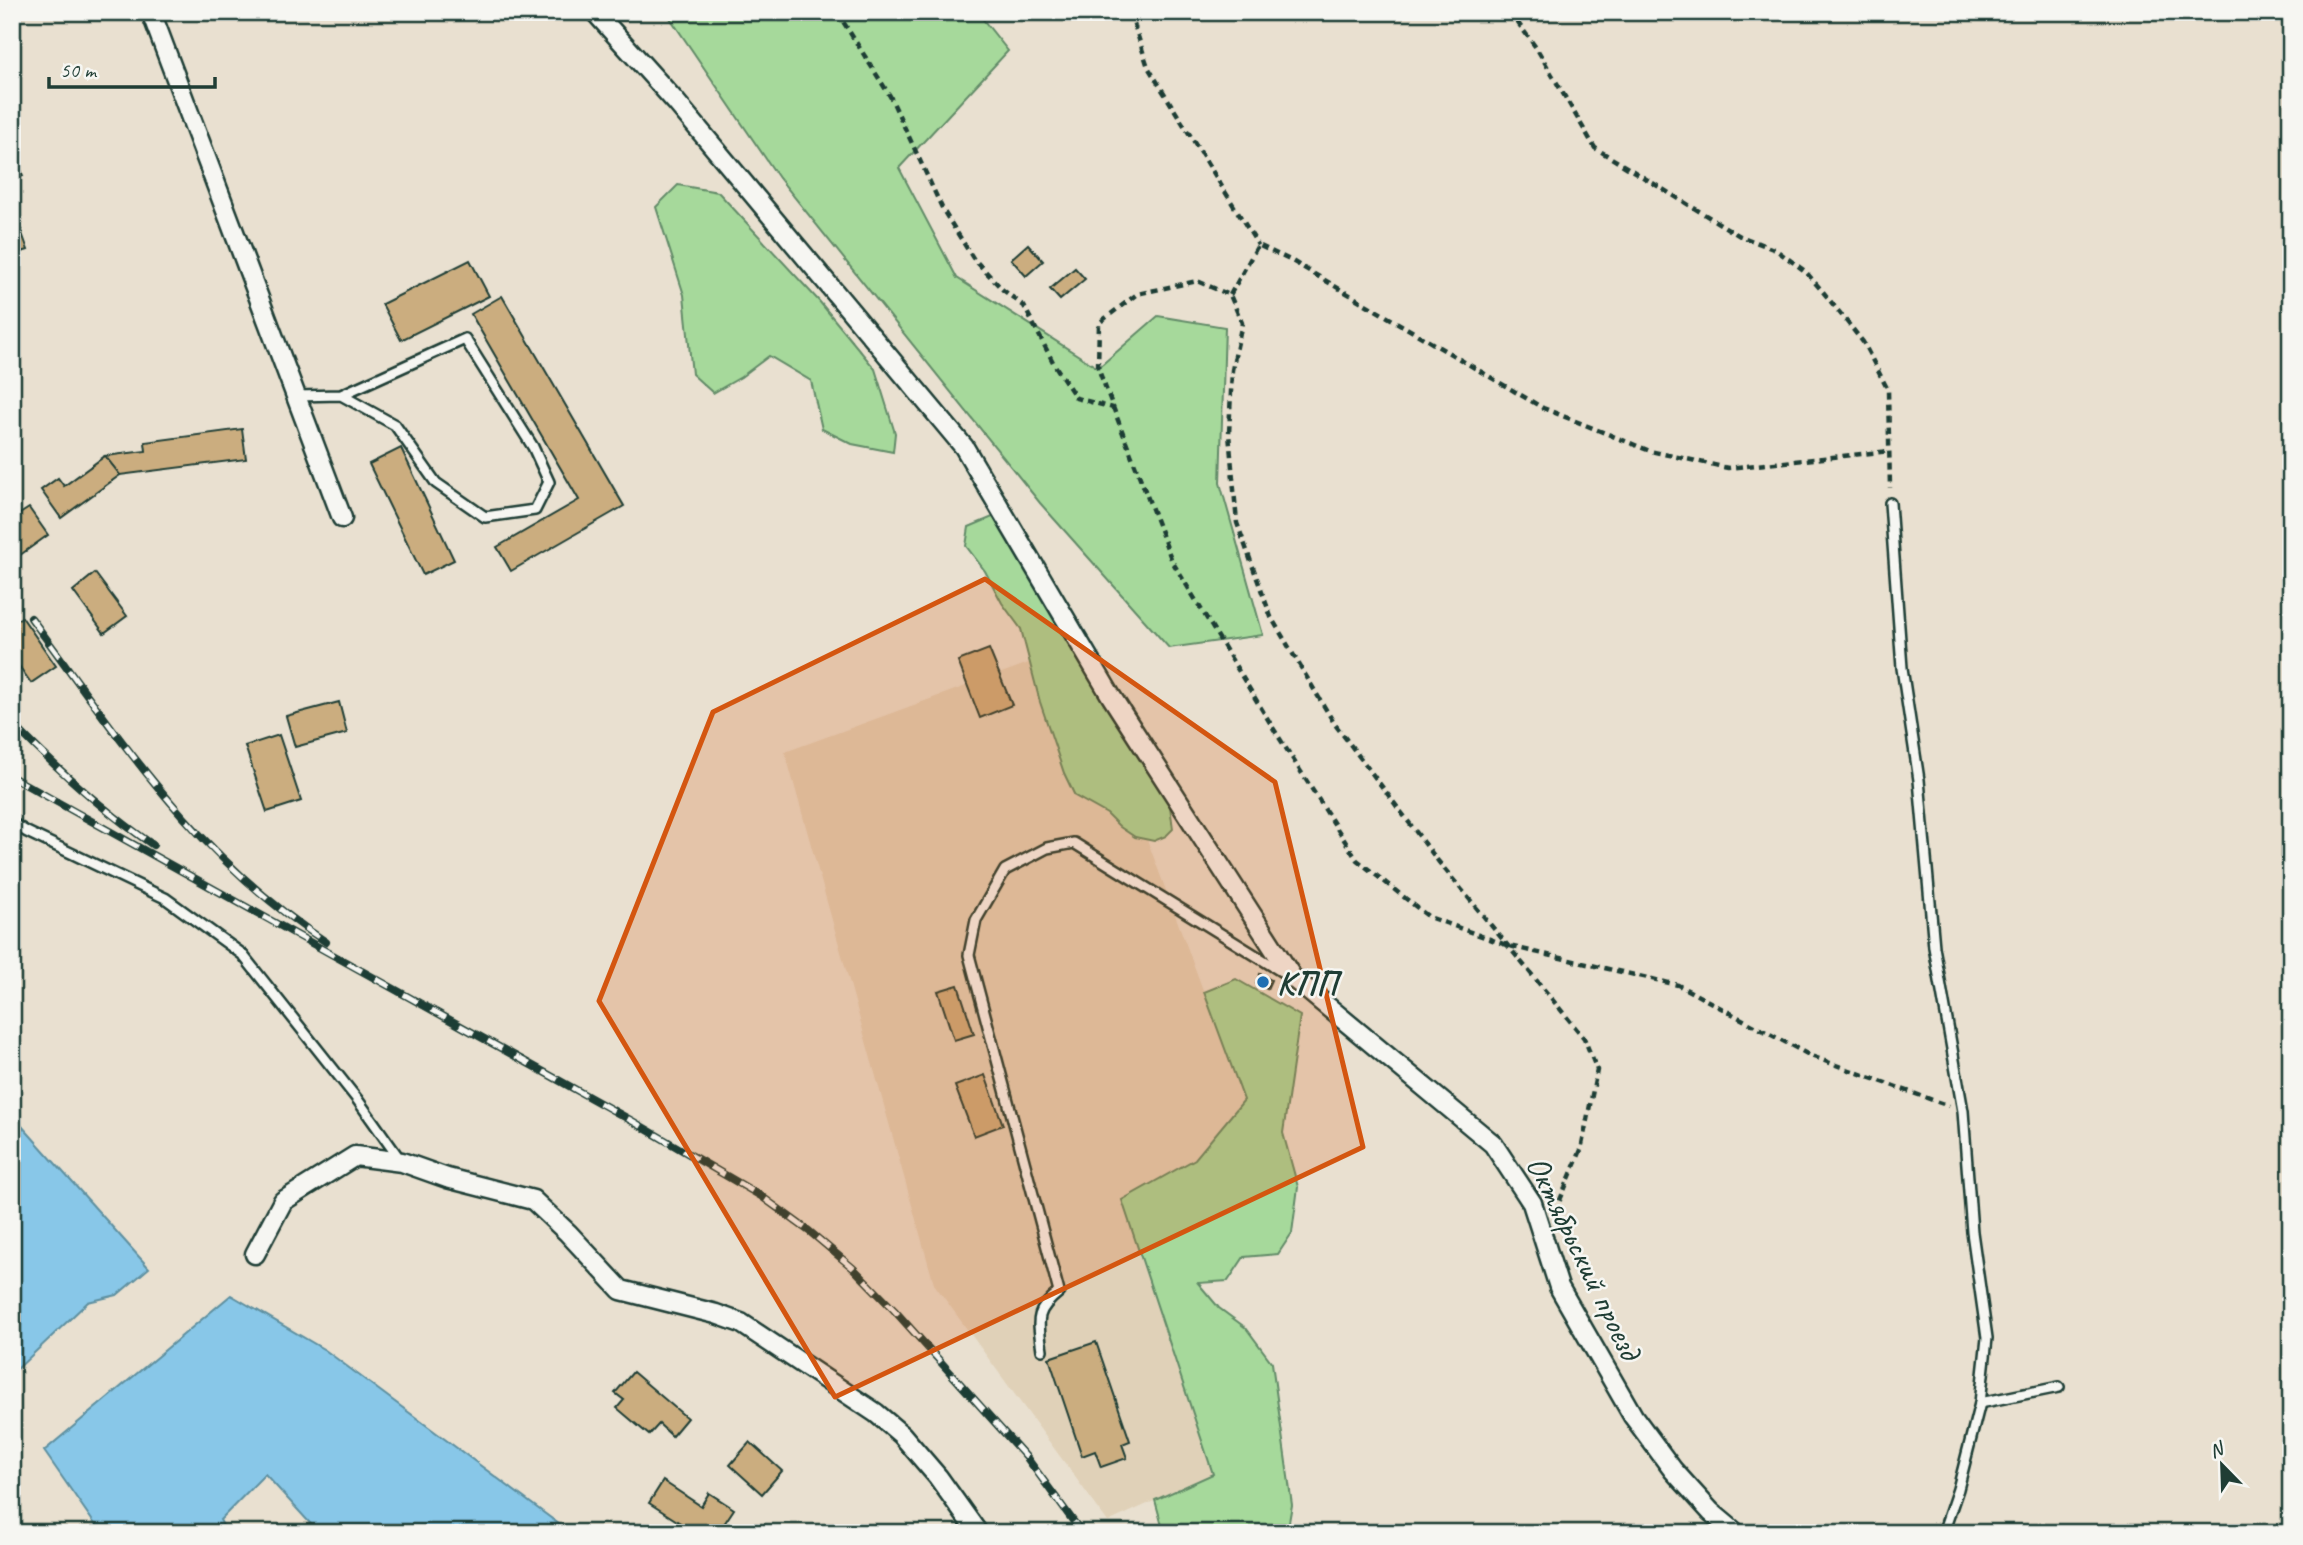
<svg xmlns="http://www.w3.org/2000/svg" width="2303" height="1545" font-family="Caveat,sans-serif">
	<rect width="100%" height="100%" fill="#e9e0d0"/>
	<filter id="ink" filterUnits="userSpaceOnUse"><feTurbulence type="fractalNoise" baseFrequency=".0143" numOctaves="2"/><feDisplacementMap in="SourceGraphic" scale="14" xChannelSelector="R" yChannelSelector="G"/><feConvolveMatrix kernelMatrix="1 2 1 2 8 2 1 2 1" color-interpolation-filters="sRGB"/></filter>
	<g filter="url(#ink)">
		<polygon fill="#e0d1b8" points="1075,646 1244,1100 1195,1159 1122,1200 1213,1474 1108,1522 934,1284 785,752"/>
		<g fill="#a6d99b" stroke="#628b68" stroke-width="2">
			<polygon points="666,12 977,12 1008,51 899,168 957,278 1098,368 1158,316 1225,327 1220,483 1263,635 1169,648 1040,503 779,178"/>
			<polygon points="678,185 718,192 819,301 875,369 895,433 893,452 852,444 822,429 811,381 769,356 741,377 713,393 692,374 684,295 656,207"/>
			<polygon points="995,516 1170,806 1173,829 1166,836 1154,841 1135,837 1120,827 1107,814 1075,796 1064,773 1040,702 1021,629 1002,603 985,571 966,546 969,527"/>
			<polygon points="1236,979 1300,1016 1283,1133 1298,1187 1292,1233 1278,1254 1244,1257 1228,1281 1198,1283 1219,1308 1246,1328 1272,1363 1292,1505 1287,1533 1164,1533 1155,1500 1213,1474 1122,1200 1195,1159 1244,1100 1204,992"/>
		</g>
		<g fill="#88c7e8" stroke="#5e90a0" stroke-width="2">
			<polygon points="12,1115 149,1268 117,1295 88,1302 12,1374"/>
			<polygon points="231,1295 325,1350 571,1533 319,1533 265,1474 220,1520 227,1533 101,1533 44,1451"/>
		</g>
		<g fill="#cbad7f" stroke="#1f3d34" stroke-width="2">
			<polygon points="12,142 23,176 12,179"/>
			<polygon points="12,205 28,250 12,255"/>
			<polygon points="1028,244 1043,261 1026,276 1011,259"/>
			<polygon points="470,260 489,296 401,340 382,304"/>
			<polygon points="1075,268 1085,279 1060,300 1050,289"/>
			<polygon points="502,296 624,506 511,571 497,547 579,500 471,314"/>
			<polygon points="242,429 246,459 120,475 105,456 146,451 145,442"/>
			<polygon points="401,448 454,560 423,575 369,464"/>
			<polygon points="105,456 120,475 61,518 41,490 58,478 64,486"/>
			<polygon points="29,508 48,535 16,558 12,553 12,519"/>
			<polygon points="95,573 127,616 104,633 73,591"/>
			<polygon points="22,617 56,666 31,683 12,656 12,623"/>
			<polygon points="989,649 1012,705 980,718 958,661"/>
			<polygon points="339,702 347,733 295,747 286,716"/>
			<polygon points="279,735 301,801 267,812 245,746"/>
			<polygon points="1260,974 1271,980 1267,989 1256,983"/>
			<polygon points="958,985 974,1034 954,1040 938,991"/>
			<polygon points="985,1075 1003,1125 974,1136 955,1086"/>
			<polygon points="1096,1342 1130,1441 1122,1444 1127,1458 1101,1467 1095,1451 1082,1456 1049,1358"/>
			<polygon points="633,1372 687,1418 672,1436 659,1424 649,1435 617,1408 624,1400 615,1393"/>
			<polygon points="750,1442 782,1471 762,1494 730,1465"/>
			<polygon points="663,1481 701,1506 709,1493 734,1509 718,1533 696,1533 649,1503"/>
		</g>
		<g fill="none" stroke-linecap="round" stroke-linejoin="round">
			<defs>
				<g id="service">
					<polyline points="296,396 341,395 465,339 533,447 549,482 535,510 485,517 436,483 395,425 341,395"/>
					<polyline points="1890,503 1902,668 1919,780 1934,947 1963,1111 1972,1232 1987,1338 1980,1403 1958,1489 1943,1533"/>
					<polyline points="12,823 27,832 165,898 242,954 357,1099 401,1161"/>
					<path d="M1042,1350c-4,-30 -8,-38 17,-58l-90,-337 7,-35 29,-50 42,-22 27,-5 210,130"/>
					<polyline points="1980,1403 2059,1387"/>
				</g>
				<g id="minor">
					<polyline points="151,12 342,518"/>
					<polyline points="595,12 676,102 964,447 1111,696 1292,977 1493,1144 1532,1203 1559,1287 1633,1416 1673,1470 1711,1512 1736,1533"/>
					<polyline points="255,1254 283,1201 355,1156 402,1162 447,1178 533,1200 568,1233 621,1290 716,1314 741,1323 876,1413 902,1435 938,1477 978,1533"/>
				</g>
			</defs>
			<use href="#service" stroke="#1f3d34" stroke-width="14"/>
			<use href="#minor" stroke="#1f3d34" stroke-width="23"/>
			<g stroke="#1f3d34" stroke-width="4.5" stroke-dasharray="7 5" stroke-linecap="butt">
				<polyline points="837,12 890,96 943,210 973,258 1003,290 1024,306 1054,364 1076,398 1113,408"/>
				<polyline points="1130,12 1148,67 1258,245"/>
				<polyline points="1510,12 1537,49 1595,148 1740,236 1776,250 1805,271 1824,293 1863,342 1888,390 1890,488"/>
				<polyline points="1230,295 1258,245 1292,261 1543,408 1650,451 1728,468 1890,451"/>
				<polyline points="1555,1212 1581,1150 1597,1070 1584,1038 1438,861 1334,723 1271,617 1237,523 1229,434 1232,370 1242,323 1230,295 1197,281 1137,294 1099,323 1098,368 1172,561 1275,731 1357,860 1429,917 1509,946 1678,985 1811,1056 1949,1106"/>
			</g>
			<use href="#service" stroke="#f6f6f2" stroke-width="9"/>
			<use href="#minor" stroke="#f6f6f2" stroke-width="18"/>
			<defs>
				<g id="rail">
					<path d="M31,618c91,123 164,238 295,324"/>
					<path d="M12,723c44,45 89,86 141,122"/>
					<polyline points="12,777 634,1122 761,1196 809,1231 853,1268 894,1310 1027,1458 1082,1533"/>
				</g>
			</defs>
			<use href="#rail" stroke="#1f3d34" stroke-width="8"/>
			<use href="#rail" stroke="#f6f6f2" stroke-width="5" stroke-dasharray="16" stroke-linecap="butt"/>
		</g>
	</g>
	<path fill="#d45610" fill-opacity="0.2" stroke="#d45610" stroke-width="5" stroke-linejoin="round" d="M985,579l290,203 88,365 -528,250 -236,-396 114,-289z"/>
	<circle fill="#1f6fb2" stroke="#f6f6f2" stroke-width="2.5" cx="1263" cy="982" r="7"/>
	<g text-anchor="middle" stroke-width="5" stroke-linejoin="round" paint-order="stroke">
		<g font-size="33" font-weight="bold" fill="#1f3d34" stroke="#f6f6f2" text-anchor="start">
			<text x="1277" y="994">КПП</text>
		</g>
		<g font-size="33" fill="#1f3d34" stroke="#f6f6f2">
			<text transform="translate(1585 1257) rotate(64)" y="12">Октябрьский проезд</text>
		</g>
	</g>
	<rect width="2303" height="1545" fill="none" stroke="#f6f6f2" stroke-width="42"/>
	<rect x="21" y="21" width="2261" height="1503" fill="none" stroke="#1f3d34" stroke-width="2.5" filter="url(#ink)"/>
	<g transform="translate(2222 1465) rotate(337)" stroke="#f6f6f2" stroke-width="5" paint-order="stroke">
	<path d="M0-5L12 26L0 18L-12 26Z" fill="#1f3d34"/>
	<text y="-10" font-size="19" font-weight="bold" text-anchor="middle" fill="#1f3d34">N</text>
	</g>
	<path d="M49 77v10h166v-10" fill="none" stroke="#1f3d34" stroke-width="3.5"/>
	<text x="60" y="77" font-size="21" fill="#1f3d34" stroke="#f6f6f2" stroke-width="5" paint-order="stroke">50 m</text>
</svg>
